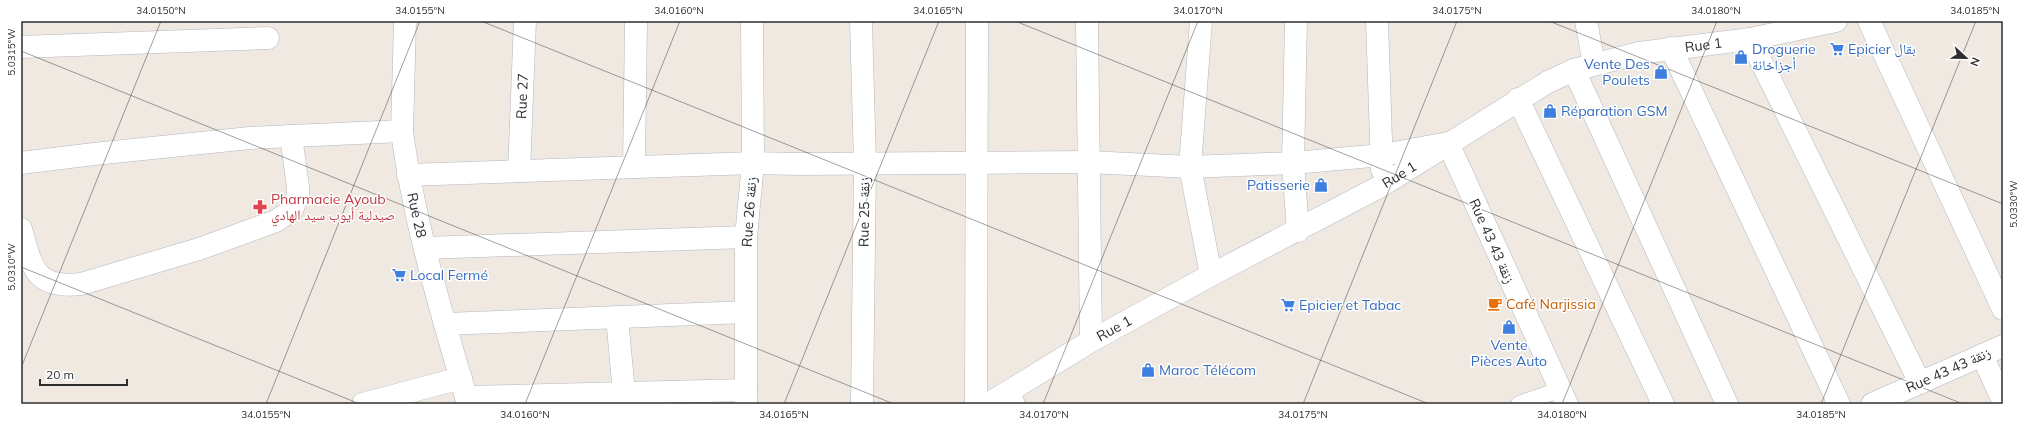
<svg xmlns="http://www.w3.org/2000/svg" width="2024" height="425" font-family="Mulish,'Noto Naskh Arabic',sans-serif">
	<rect width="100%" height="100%" fill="#efe9e1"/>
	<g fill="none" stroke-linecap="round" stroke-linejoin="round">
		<defs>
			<g id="lane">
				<polyline points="1011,389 1017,404"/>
				<polyline points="1519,404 1559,390"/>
			</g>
			<g id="street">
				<polyline points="861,21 865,164 862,404"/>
				<polyline points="1087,21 1091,341"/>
				<polyline points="1201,21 1190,167 1211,275"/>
				<polyline points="1296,21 1293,163 1298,231"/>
				<polyline points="1377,21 1382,170"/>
				<polyline points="1586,21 1594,64"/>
				<polyline points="1869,21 2003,309"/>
				<polyline points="1750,39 1920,383"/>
				<polyline points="21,47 268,38"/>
				<polyline points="1671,48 1839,404"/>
				<polyline points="1574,70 1727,404"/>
				<polyline points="1518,99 1663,404"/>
				<polyline points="402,131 405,21"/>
				<polyline points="634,167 636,21"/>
				<path id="s1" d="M519,171l6,-150"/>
				<polyline points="408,175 753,163 799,164 1089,162 1190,167 1293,163 1383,155 1448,143 1567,404"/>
				<path d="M21,229c11,38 13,60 60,55l118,-35 77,-28 16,-11 6,-15v-8l-7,-51"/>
				<polyline points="425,248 746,237"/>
				<polyline points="617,317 625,404"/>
				<polyline points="445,324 746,312"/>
				<polyline points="1982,355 2003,401"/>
				<polyline points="466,397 746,390"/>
				<polyline points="363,404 461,378"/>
				<polyline points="746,404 746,237 753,163 752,21"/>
				<polyline points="976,404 977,21"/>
				<path id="s2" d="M988,404l103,-63 120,-66 170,-89 167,-104 26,-12 65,-17 111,-14 86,-18"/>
				<polyline points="1872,404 2003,346"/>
			</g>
			<g id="secondary">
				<path id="s3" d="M21,163l73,-9 156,-16 152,-7c12,93 40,183 66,273"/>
			</g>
		</defs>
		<use href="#lane" stroke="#b4b7c1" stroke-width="17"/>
		<use href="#street" stroke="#b4b7c1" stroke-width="23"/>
		<use href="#secondary" stroke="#b4b7c1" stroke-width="23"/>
		<use href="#lane" stroke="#fff" stroke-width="16"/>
		<use href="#street" stroke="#fff" stroke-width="22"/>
		<use href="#secondary" stroke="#fff" stroke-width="22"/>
	</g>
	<path fill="none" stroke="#2e2e2e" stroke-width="1" stroke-opacity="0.45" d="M481,21l948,383M1015,21l948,383M1549,21l454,183M21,51l873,353M21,267l339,137M21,368l140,-347M266,404l154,-383M525,404l155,-383M784,404l155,-383M1043,404l155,-383M1303,404l154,-383M1562,404l155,-383M1821,404l155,-383"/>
	<defs>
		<symbol id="supermarket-bare" viewBox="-9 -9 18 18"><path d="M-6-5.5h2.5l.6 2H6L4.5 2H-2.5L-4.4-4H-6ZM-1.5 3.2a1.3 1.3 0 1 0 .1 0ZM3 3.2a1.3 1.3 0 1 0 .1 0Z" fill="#3f7fe0" stroke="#fff" stroke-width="2.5" paint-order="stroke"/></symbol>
		<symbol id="shop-bare" viewBox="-9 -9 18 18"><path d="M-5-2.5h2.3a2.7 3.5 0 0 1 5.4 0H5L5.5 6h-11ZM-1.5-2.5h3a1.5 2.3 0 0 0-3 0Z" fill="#3f7fe0" stroke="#fff" stroke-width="2.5" paint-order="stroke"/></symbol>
		<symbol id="pharmacy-bare" viewBox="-9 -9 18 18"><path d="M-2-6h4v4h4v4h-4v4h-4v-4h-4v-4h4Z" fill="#e0444e" stroke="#fff" stroke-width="2.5" paint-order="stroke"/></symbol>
		<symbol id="cafe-bare" viewBox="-9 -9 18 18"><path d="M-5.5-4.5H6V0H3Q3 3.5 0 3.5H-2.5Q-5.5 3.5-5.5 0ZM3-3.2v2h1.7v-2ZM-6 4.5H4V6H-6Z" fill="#e8710a" stroke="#fff" stroke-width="2.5" paint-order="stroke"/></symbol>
	</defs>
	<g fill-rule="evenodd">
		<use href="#supermarket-bare" x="1827" y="39" width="20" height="20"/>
		<use href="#shop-bare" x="1731" y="47" width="20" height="20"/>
		<use href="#shop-bare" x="1651" y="62" width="20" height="20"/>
		<use href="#shop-bare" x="1540" y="101" width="20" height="20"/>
		<use href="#shop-bare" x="1311" y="175" width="20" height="20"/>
		<use href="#pharmacy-bare" x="250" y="197" width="20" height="20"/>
		<use href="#supermarket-bare" x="389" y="265" width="20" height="20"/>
		<use href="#cafe-bare" x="1485" y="294" width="20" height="20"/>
		<use href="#supermarket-bare" x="1278" y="295" width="20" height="20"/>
		<use href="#shop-bare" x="1499" y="317" width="20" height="20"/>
		<use href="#shop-bare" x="1138" y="360" width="20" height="20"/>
	</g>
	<g text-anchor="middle" stroke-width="3" stroke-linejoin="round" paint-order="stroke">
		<g font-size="14" fill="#2e2e2e" stroke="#fff">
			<text dy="5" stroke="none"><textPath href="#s2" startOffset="807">Rue 1</textPath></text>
			<text dy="5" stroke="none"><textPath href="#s1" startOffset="75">Rue 27</textPath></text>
			<text dy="5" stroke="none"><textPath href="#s2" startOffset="471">Rue 1</textPath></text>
			<text transform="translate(749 212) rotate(-86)" y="5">Rue 26 زنقة</text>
			<text transform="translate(864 212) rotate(-89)" y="5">Rue 25 زنقة</text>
			<text dy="5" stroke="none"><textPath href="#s3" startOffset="468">Rue 28</textPath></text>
			<text transform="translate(1492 241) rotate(66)" y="5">Rue 43 زنقة 43</text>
			<text dy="5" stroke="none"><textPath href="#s2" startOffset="147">Rue 1</textPath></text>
			<text transform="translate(1948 370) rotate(-24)" y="5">Rue 43 زنقة 43</text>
		</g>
		<g font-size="14" fill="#366cbe" stroke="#fff" text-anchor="start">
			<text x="1752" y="54">Droguerie<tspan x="1752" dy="16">أجزاخانة</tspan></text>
			<text x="1848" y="54">Epicier بقال</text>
			<text x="1650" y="69" text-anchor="end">Vente Des<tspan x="1650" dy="16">Poulets</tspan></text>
			<text x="1561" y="116">Réparation GSM</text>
			<text x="1310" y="190" text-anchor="end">Patisserie</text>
			<text x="410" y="280">Local Fermé</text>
			<text x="1299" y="310">Epicier et Tabac</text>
			<text x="1509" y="350" text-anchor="middle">Vente<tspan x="1509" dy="16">Pièces Auto</tspan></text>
			<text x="1159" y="375">Maroc Télécom</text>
		</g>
		<g font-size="14" fill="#be3a42" stroke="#fff" text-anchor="start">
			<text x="271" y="204">Pharmacie Ayoub<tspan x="271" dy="16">صيدلية أيوب سيد الهادي</tspan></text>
		</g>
		<g font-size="14" fill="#c56008" stroke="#fff" text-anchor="start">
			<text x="1506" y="309">Café Narjissia</text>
		</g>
	</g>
	<rect width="2024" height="425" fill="none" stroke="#ffffff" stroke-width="44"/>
	<g transform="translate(1966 58) rotate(112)" stroke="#ffffff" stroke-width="3" paint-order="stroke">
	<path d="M0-3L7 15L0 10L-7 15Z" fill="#2e2e2e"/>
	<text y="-6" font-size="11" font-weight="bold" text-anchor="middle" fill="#2e2e2e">N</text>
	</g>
	<path d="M40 379v6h87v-6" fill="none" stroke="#2e2e2e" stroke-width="2"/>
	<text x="46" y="379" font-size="12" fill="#2e2e2e" stroke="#ffffff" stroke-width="3" paint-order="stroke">20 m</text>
	<rect x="22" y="22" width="1980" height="381" fill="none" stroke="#2e2e2e" stroke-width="1.5"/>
	<g font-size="10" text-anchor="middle" fill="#2e2e2e">
		<text x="161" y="14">34.0150°N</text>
		<text x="420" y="14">34.0155°N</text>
		<text x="679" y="14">34.0160°N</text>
		<text x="938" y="14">34.0165°N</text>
		<text x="1198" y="14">34.0170°N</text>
		<text x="1457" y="14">34.0175°N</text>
		<text x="1716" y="14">34.0180°N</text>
		<text x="1975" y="14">34.0185°N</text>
		<text transform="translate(11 52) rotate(-90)" y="4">5.0315°W</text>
		<text transform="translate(2013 204) rotate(-90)" y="4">5.0330°W</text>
		<text transform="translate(11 267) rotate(-90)" y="4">5.0310°W</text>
		<text x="266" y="418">34.0155°N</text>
		<text x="525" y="418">34.0160°N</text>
		<text x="784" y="418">34.0165°N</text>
		<text x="1044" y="418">34.0170°N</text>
		<text x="1303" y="418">34.0175°N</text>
		<text x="1562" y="418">34.0180°N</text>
		<text x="1821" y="418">34.0185°N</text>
	</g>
</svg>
